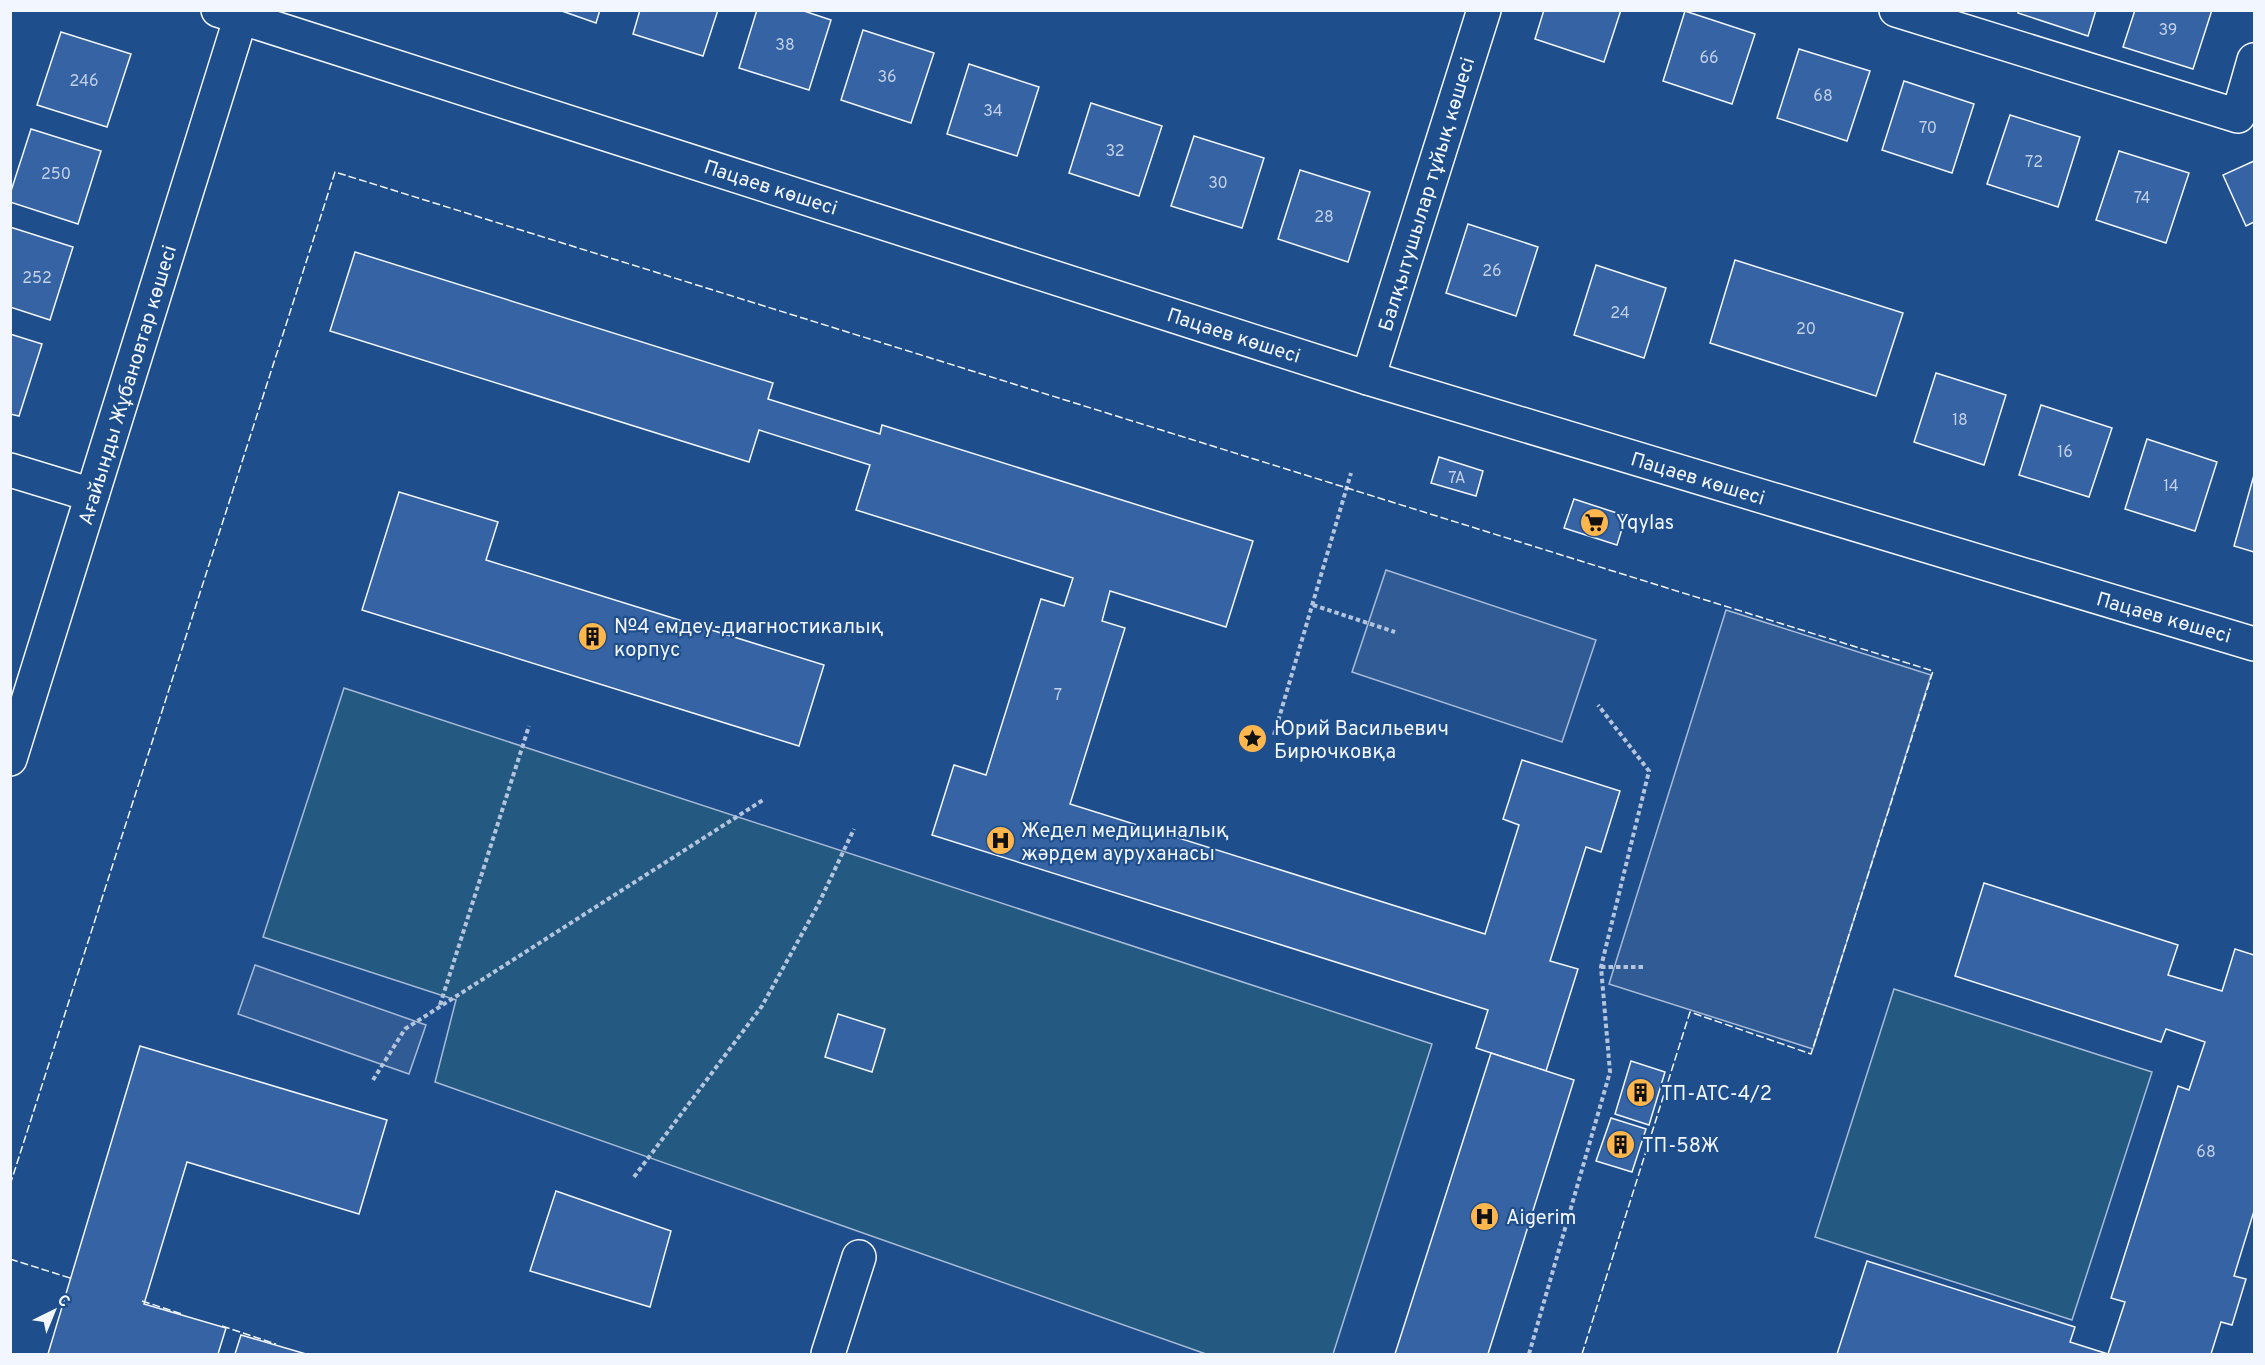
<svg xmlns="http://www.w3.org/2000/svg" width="2265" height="1365" font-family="Overpass,sans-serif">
	<rect width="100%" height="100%" fill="#1f4e8c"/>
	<g fill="#245a82" stroke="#a8bbd7" stroke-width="1.5">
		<polygon points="344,688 1432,1044 1333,1354 1206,1354 435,1082 456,1000 263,937"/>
		<polygon points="1894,989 2152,1072 2072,1320 1815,1237"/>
	</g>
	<g fill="#305b95" stroke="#a8bbd7" stroke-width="1.5">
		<polygon points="1386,570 1596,640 1562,742 1352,672"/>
		<polygon points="1726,610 1931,675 1813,1049 1609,984"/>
		<polygon points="255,965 426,1025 409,1074 238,1014"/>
	</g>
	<g fill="#3563a3" stroke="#f2f6ff" stroke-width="1.5">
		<polygon points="559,10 600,10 596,23"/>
		<polygon points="640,10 718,10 703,56 633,34"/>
		<polygon points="757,10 801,10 831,20 809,90 739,68"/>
		<polygon points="1544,10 1621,10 1604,62 1535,39"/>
		<polygon points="2018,10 2096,10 2088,36 2018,13"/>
		<polygon points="2135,10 2212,10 2193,69 2123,47"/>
		<polygon points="1685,11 1755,34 1732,104 1663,81"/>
		<polygon points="863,30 934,53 911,123 841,100"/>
		<polygon points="61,32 131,54 107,127 37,105"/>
		<polygon points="1799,49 1870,71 1847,141 1777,118"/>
		<polygon points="969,64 1039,87 1017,156 947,134"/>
		<polygon points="1904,81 1974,104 1952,173 1882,150"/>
		<polygon points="1091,103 1162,126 1139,196 1069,173"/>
		<polygon points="2010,115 2080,137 2058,207 1987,184"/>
		<polygon points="31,129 101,151 78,224 10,202 10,194"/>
		<polygon points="1194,136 1264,158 1242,228 1171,206"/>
		<polygon points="2119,151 2189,173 2166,243 2096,220"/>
		<polygon points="2254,161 2254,222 2246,226 2223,175"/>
		<polygon points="1300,170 1370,192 1348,262 1278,239"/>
		<polygon points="1468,224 1538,247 1516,316 1446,293"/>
		<polygon points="10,227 73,247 50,320 10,307"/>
		<polygon points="355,252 773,383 768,399 880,434 882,425 1253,541 1226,627 1110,591 1102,621 1125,628 1070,804 1485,934 1519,825 1503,819 1522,760 1620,791 1601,852 1586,847 1550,961 1578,969 1546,1071 1476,1048 1488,1010 932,835 954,765 986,775 1041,599 1064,606 1073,578 856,510 870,465 759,430 749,462 330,331"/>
		<polygon points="1735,260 1903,313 1876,396 1710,343"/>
		<polygon points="1596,265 1666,288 1644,358 1574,335"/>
		<polygon points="10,334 42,344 19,416 10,414"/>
		<polygon points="1936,373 2006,395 1984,465 1914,442"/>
		<polygon points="2041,405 2112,428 2089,497 2019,475"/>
		<polygon points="2147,439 2217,462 2195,531 2125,509"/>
		<polygon points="1439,457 1483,471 1476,496 1431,483"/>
		<polygon points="2254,475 2254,552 2234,546"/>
		<polygon points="399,492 498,522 486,560 824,665 799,746 362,610"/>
		<polygon points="1574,499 1626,516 1617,545 1564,528"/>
		<polygon points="1984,883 2178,945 2168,975 2222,991 2235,949 2254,955 2254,1211 2234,1276 2246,1279 2232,1325 2221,1322 2211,1354 1837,1354 1867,1261 2075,1327 2070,1342 2108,1354 2125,1302 2111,1298 2178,1086 2189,1090 2205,1042 2166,1029 2161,1042 1955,976"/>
		<polygon points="838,1014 885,1029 872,1072 825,1057"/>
		<polygon points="140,1046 387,1120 359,1214 187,1162 144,1304 226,1328 218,1354 48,1354"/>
		<polygon points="1491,1053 1574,1080 1488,1354 1395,1354"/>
		<polygon points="1631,1061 1665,1072 1649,1125 1615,1114"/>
		<polygon points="1611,1118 1646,1129 1632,1172 1596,1161"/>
		<polygon points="556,1191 671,1231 650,1307 530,1271"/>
		<polygon points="241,1335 306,1354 235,1354"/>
	</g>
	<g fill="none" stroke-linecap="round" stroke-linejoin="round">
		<defs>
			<g id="minor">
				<polyline points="1896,10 2238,116 2254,60"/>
				<polyline points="1368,378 1484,10"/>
				<polyline points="10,470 92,495"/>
				<polyline points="10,759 243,10"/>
				<polyline points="828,1354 859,1257"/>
			</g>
			<polyline id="major" points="218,10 1368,378 2254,644"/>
		</defs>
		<use href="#minor" stroke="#f2f6ff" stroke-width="36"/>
		<use href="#major" stroke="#f2f6ff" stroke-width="36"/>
		<g stroke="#b3c4dc" stroke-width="4" stroke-dasharray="4.5 3" stroke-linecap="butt">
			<polyline points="1313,605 1395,632"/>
			<polyline points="1274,735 1351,473"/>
			<polyline points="1601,967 1646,967"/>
			<polyline points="440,1005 529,726"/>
			<polyline points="373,1080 405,1029 763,800"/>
			<polyline points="634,1177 762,1006 818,905 854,829"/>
			<polyline points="1529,1354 1610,1072 1601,967 1649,771 1598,705"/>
		</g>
		<use href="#minor" stroke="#1f4e8c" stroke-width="33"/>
		<use href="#major" stroke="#1f4e8c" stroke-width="33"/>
		<g stroke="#f2f6ff" stroke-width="1.5" stroke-dasharray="8 3" stroke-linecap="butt">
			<polyline points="10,1185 335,172 1933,671 1811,1054 1690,1012 1582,1354"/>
			<polyline points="10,1259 73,1279"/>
			<polyline points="142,1301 182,1314"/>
			<polyline points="222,1326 276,1344"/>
		</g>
	</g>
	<defs>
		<symbol id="supermarket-disc" viewBox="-11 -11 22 22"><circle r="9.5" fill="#ffb74d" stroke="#1f4e8c"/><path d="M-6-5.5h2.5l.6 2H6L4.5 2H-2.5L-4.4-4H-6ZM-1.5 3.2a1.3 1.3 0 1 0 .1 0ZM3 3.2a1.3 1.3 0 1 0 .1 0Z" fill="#111"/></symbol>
		<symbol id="building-disc" viewBox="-11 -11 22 22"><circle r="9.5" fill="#ffb74d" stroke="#1f4e8c"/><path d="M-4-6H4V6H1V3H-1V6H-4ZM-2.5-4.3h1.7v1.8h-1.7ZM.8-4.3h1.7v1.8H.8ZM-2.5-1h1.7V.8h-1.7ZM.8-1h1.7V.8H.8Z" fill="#111"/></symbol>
		<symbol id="sight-disc" viewBox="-11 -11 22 22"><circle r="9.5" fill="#ffb74d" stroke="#1f4e8c"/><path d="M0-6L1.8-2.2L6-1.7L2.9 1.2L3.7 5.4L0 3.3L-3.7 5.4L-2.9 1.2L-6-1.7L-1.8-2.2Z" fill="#111"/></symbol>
		<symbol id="hospital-disc" viewBox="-11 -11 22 22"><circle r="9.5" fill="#ffb74d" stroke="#1f4e8c"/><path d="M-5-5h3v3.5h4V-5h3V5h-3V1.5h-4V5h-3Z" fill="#111"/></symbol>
	</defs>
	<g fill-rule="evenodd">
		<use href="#supermarket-disc" x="1578" y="506" width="33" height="33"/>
		<use href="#building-disc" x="576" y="620" width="33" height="33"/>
		<use href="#sight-disc" x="1236" y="722" width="33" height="33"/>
		<use href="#hospital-disc" x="984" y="824" width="33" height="33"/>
		<use href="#building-disc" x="1624" y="1076" width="33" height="33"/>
		<use href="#building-disc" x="1604" y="1128" width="33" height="33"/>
		<use href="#hospital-disc" x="1468" y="1200" width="33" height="33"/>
	</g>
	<g text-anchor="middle" stroke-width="4.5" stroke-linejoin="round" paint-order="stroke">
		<g font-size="16" fill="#c3d1e8">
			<text x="2168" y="35">39</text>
			<text x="785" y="50">38</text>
			<text x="1709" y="63">66</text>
			<text x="887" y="82">36</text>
			<text x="84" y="86">246</text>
			<text x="1823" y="101">68</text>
			<text x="993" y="116">34</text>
			<text x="1928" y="133">70</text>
			<text x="1115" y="156">32</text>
			<text x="2034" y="167">72</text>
			<text x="56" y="179">250</text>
			<text x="1218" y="188">30</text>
			<text x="2142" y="203">74</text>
			<text x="1324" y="222">28</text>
			<text x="1492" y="276">26</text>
			<text x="37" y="283">252</text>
			<text x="1620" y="318">24</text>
			<text x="1806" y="334">20</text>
			<text x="1960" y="425">18</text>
			<text x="2065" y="457">16</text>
			<text x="1457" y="483">7А</text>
			<text x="2171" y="491">14</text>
			<text x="1058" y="700">7</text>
			<text x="2206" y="1157">68</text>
		</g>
		<g font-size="20" fill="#f2f6ff" stroke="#1f4e8c">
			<text transform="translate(771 187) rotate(18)" y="7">Пацаев көшесі</text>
			<text transform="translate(1426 194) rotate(-73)" y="7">Балқытушылар тұйық көшесі</text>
			<text transform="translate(1234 335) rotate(18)" y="7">Пацаев көшесі</text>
			<text transform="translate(127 385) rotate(-73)" y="7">Ағайынды Жұбановтар көшесі</text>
			<text transform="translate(1698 478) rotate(17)" y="7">Пацаев көшесі</text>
			<text transform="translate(2164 617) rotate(16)" y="7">Пацаев көшесі</text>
		</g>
		<g font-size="20" fill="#f2f6ff" stroke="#1f4e8c" text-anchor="start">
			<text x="1616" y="529">Yqylas</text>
			<text x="614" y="633">№4 емдеу-диагностикалық<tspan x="614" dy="23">корпус</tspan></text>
			<text x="1274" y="735">Юрий Васильевич<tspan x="1274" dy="23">Бирючковқа</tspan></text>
			<text x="1021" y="837">Жедел медициналық<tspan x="1021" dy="23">жәрдем ауруханасы</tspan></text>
			<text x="1661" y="1100">ТП-АТС-4/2</text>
			<text x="1642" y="1152">ТП-58Ж</text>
			<text x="1506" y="1224">Aigerim</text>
		</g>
	</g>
	<rect width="2265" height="1365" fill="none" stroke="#f2f6ff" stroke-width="24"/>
	<g transform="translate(54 1311) rotate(43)" stroke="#1f4e8c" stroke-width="4.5" paint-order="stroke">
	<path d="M0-4.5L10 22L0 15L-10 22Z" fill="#f2f6ff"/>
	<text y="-9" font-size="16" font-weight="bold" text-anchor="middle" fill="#f2f6ff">С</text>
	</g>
</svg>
